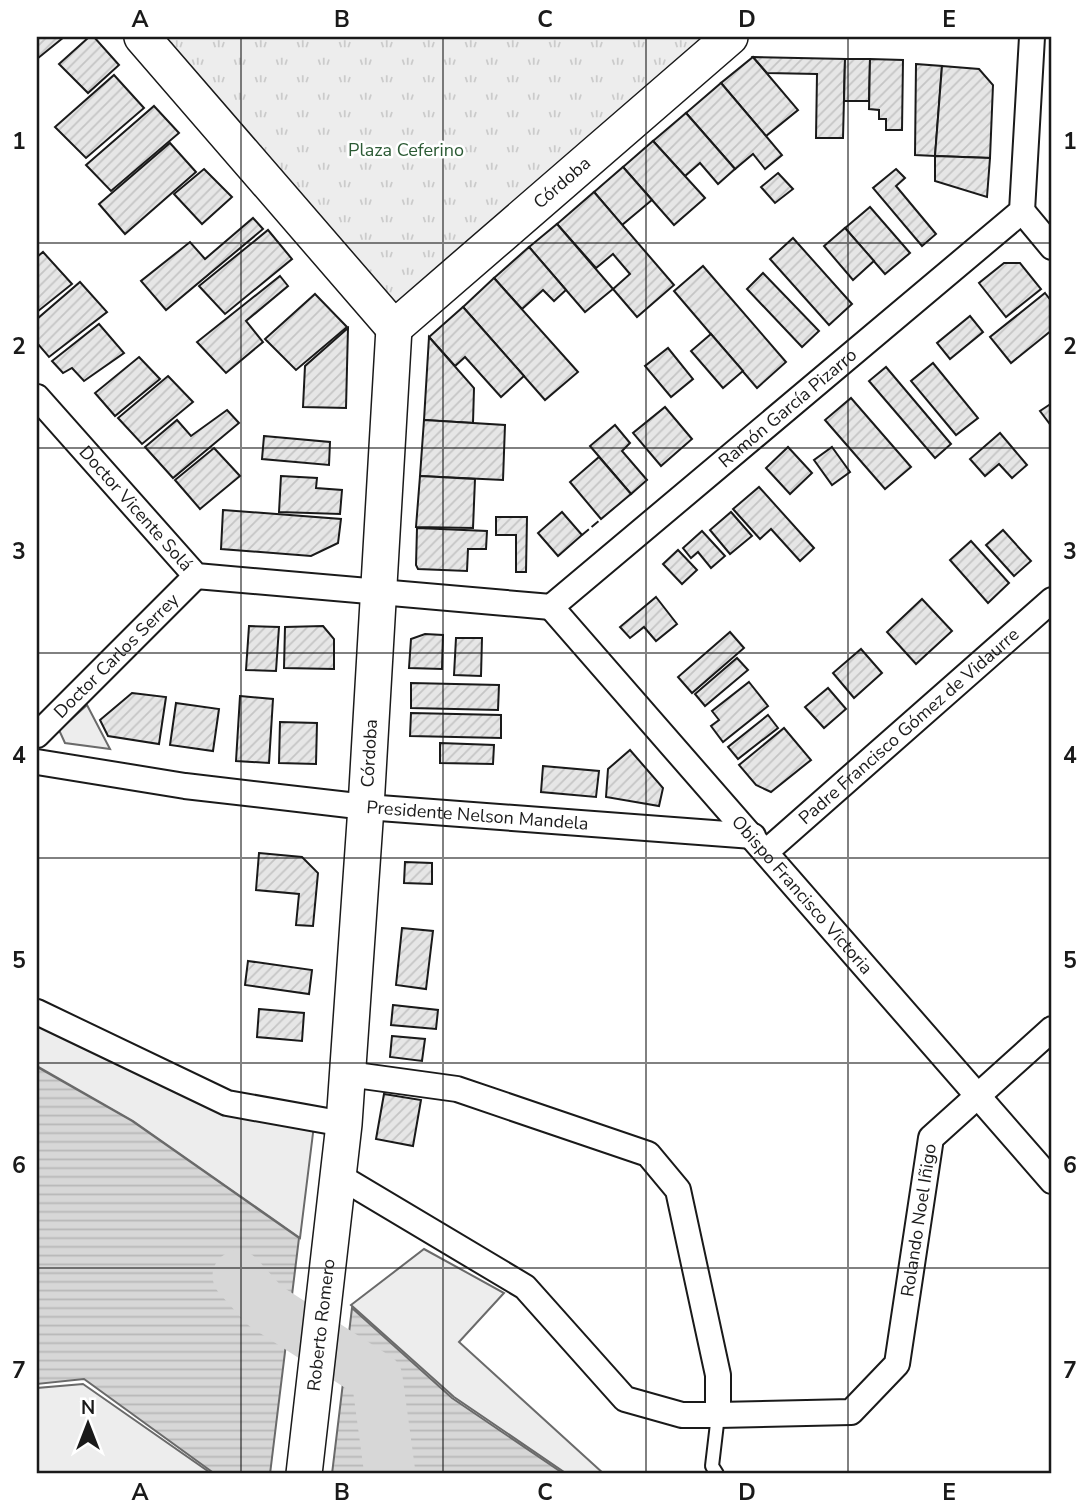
<svg xmlns="http://www.w3.org/2000/svg" width="1089" height="1511" font-family="'Nunito Sans',sans-serif">
	<defs>
		<pattern id="park-tufts" width="24" height="20" patternUnits="userSpaceOnUse" patternTransform="scale(1.75)"><rect width="24" height="20" fill="#ededed"/><path d="M3 7l-1-3M5 7V3M7 7l1-3M15 17l-1-3M17 17v-4M19 17l1-3" fill="none" stroke="#cbcbcb"/></pattern>
		<pattern id="water-rules" width="6" height="5" patternUnits="userSpaceOnUse" patternTransform="scale(1.75)"><rect width="6" height="5" fill="#d7d7d7"/><path d="M0 2.5h6" fill="none" stroke="#b8b8b8"/></pattern>
		<pattern id="building-hatch" width="6" height="6" patternUnits="userSpaceOnUse" patternTransform="scale(1.75)"><rect width="6" height="6" fill="#e6e6e6"/><path d="M-1 1l2-2M0 6l6-6M5 7l2-2" fill="none" stroke="#c5c5c5"/></pattern>
	</defs>
	<rect width="100%" height="100%" fill="#fff"/>
	<g fill="#ededed" stroke="#6a6a6a" stroke-width="2">
		<polygon points="87,705 110,749 65,743 59,730"/>
		<polygon points="37,1022 314,1125 300,1238 133,1121 37,1066"/>
		<polygon points="424,1249 504,1293 459,1342 604,1474 567,1474 454,1397 351,1305"/>
		<polygon points="83,1384 212,1474 37,1474 37,1388"/>
	</g>
	<polygon fill="url(#park-tufts)" stroke="#6a6a6a" stroke-width="2" points="157,37 713,37 394,309"/>
	<g fill="url(#water-rules)" stroke="#6a6a6a" stroke-width="2">
		<polygon points="37,1067 132,1121 299,1238 270,1474 215,1474 84,1379 37,1384"/>
		<polygon points="352,1308 452,1398 564,1474 332,1474"/>
	</g>
	<g fill="none" stroke-linecap="round" stroke-linejoin="round">
		<polyline stroke="#d7d7d7" stroke-width="51" points="238,1276 265,1306 377,1378 390,1474"/>
	</g>
	<g fill="url(#building-hatch)" stroke="#1a1a1a" stroke-width="2">
		<polygon points="37,37 64,37 37,59"/>
		<polygon points="89,37 94,37 119,65 88,93 59,64"/>
		<polygon points="753,57 798,110 766,136 721,83"/>
		<polygon points="753,57 845,59 843,138 816,138 817,74 767,73"/>
		<polygon points="845,59 870,59 869,101 844,101"/>
		<polygon points="870,59 903,60 902,130 886,130 886,119 879,119 879,110 869,109"/>
		<polygon points="916,64 942,66 935,156 915,155"/>
		<polygon points="942,66 979,69 993,85 990,158 935,156"/>
		<polygon points="114,75 144,108 86,158 55,127"/>
		<polygon points="721,83 782,155 765,169 753,154 735,169 686,113"/>
		<polygon points="154,106 179,133 111,191 86,165"/>
		<polygon points="686,113 735,169 718,184 700,163 685,176 653,141"/>
		<polygon points="653,141 705,198 674,225 623,167"/>
		<polygon points="170,143 196,172 125,234 99,204"/>
		<polygon points="935,156 990,158 987,197 935,181"/>
		<polygon points="1052,158 1052,199 1050,198"/>
		<polygon points="623,167 652,200 622,225 594,192"/>
		<polygon points="204,169 232,197 202,224 174,194"/>
		<polygon points="896,169 905,178 896,186 936,234 922,246 873,188"/>
		<polygon points="778,173 793,189 775,203 761,187"/>
		<polygon points="594,192 674,285 637,317 613,289 630,274 613,254 596,268 557,224"/>
		<polygon points="870,207 910,253 885,274 845,228"/>
		<polygon points="253,218 263,229 166,310 141,281 190,242 205,259"/>
		<polygon points="557,224 613,289 585,312 529,247"/>
		<polygon points="845,228 874,261 853,280 824,246"/>
		<polygon points="268,230 292,259 225,314 199,286"/>
		<polygon points="793,238 852,304 829,325 770,259"/>
		<polygon points="529,247 566,290 554,301 543,290 522,309 494,278"/>
		<polygon points="43,252 72,284 37,312 37,257"/>
		<polygon points="1004,263 1020,263 1041,289 1006,317 979,283"/>
		<polygon points="703,266 786,362 757,388 674,291"/>
		<polygon points="763,273 819,331 802,347 747,289"/>
		<polygon points="280,276 288,286 246,321 263,342 226,373 197,342"/>
		<polygon points="494,278 578,372 545,400 463,307"/>
		<polygon points="80,282 107,312 49,357 37,343 37,319"/>
		<polygon points="1045,293 1052,302 1052,330 1011,363 990,337"/>
		<polygon points="315,294 347,327 296,370 265,339"/>
		<polygon points="463,307 524,376 501,397 465,357 455,366 429,337"/>
		<polygon points="970,316 983,332 950,359 937,343"/>
		<polygon points="99,324 124,353 84,381 72,368 63,373 52,361"/>
		<polygon points="348,328 346,408 303,407 305,366"/>
		<polygon points="711,334 743,371 723,388 691,351"/>
		<polygon points="429,337 474,388 473,423 424,420"/>
		<polygon points="668,348 693,379 671,397 645,366"/>
		<polygon points="139,357 160,379 115,416 95,393"/>
		<polygon points="933,363 978,418 956,435 911,381"/>
		<polygon points="886,367 951,444 935,458 869,381"/>
		<polygon points="168,376 193,402 142,444 118,418"/>
		<polygon points="851,398 911,467 885,489 825,420"/>
		<polygon points="1052,403 1052,427 1040,411"/>
		<polygon points="665,407 692,439 661,466 633,433"/>
		<polygon points="227,410 239,423 173,478 145,447 177,420 191,436"/>
		<polygon points="424,420 505,425 503,480 420,476"/>
		<polygon points="615,425 630,443 622,451 647,480 631,494 590,446"/>
		<polygon points="1000,433 1027,465 1012,478 999,464 985,476 970,459"/>
		<polygon points="264,436 330,442 329,465 262,459"/>
		<polygon points="788,447 812,473 790,494 766,468"/>
		<polygon points="832,447 850,472 832,485 814,460"/>
		<polygon points="214,448 240,476 200,509 175,480"/>
		<polygon points="599,457 631,494 601,519 570,482"/>
		<polygon points="281,476 317,478 316,488 342,490 340,514 279,512"/>
		<polygon points="420,476 475,479 473,528 416,527"/>
		<polygon points="759,487 814,548 800,561 771,529 760,539 733,509"/>
		<polygon points="223,510 341,519 338,543 311,556 221,549"/>
		<polygon points="562,512 582,535 558,556 538,533"/>
		<polygon points="731,512 752,536 730,554 710,530"/>
		<polygon points="496,517 527,517 526,572 516,572 516,535 496,535"/>
		<polygon points="417,528 487,531 486,549 468,549 467,571 418,569 416,565"/>
		<polygon points="1003,530 1031,561 1014,576 986,545"/>
		<polygon points="702,531 725,556 711,568 698,552 691,558 683,548"/>
		<polygon points="971,541 1009,583 988,603 950,560"/>
		<polygon points="678,550 697,570 682,584 663,564"/>
		<polygon points="656,597 677,624 656,641 644,627 630,638 620,627"/>
		<polygon points="922,599 952,631 916,664 887,632"/>
		<polygon points="249,626 279,627 276,671 246,670"/>
		<polygon points="323,626 334,639 334,669 284,668 285,627"/>
		<polygon points="730,632 744,648 692,693 678,677"/>
		<polygon points="425,634 443,635 442,669 409,668 411,639"/>
		<polygon points="456,638 482,638 481,676 454,675"/>
		<polygon points="861,649 882,673 854,698 833,673"/>
		<polygon points="737,658 748,670 705,706 695,694"/>
		<polygon points="749,682 768,706 723,742 711,726 719,720 712,711"/>
		<polygon points="411,683 499,685 498,710 411,708"/>
		<polygon points="828,688 846,709 824,728 805,707"/>
		<polygon points="132,693 166,697 159,744 108,736 100,720"/>
		<polygon points="240,696 273,699 269,763 236,761"/>
		<polygon points="176,703 219,709 213,751 170,745"/>
		<polygon points="411,713 501,715 501,738 410,736"/>
		<polygon points="768,715 778,728 738,759 728,747"/>
		<polygon points="280,722 317,723 316,764 279,763"/>
		<polygon points="784,728 811,760 771,792 756,785 739,765"/>
		<polygon points="440,743 494,745 493,764 440,763"/>
		<polygon points="630,750 663,788 659,806 606,797 608,769"/>
		<polygon points="543,766 599,771 596,797 541,792"/>
		<polygon points="259,853 302,857 318,873 313,926 296,925 299,894 256,890"/>
		<polygon points="405,862 432,863 432,884 404,883"/>
		<polygon points="402,928 433,931 426,989 396,985"/>
		<polygon points="248,961 312,970 309,994 245,985"/>
		<polygon points="393,1005 438,1010 436,1029 391,1025"/>
		<polygon points="259,1009 304,1013 302,1041 257,1037"/>
		<polygon points="392,1036 425,1039 422,1061 390,1057"/>
		<polygon points="384,1094 421,1100 413,1146 376,1139"/>
	</g>
	<g fill="none" stroke-linecap="round" stroke-linejoin="round">
		<defs>
			<polyline id="service" points="717,1474 712,1466 718,1415"/>
			<g id="minor">
				<polyline points="1022,211 1052,247"/>
				<path id="s1" d="M37,397l159,179 355,31 471,-396 10,-174"/>
				<path id="s2" d="M551,607l501,574"/>
				<path id="s3" d="M37,735l159,-159"/>
				<path id="s4" d="M37,762l148,24 181,21 387,29"/>
				<path id="s5" d="M767,851l285,-251"/>
				<polyline points="37,1012 227,1103 344,1124"/>
				<path id="s6" d="M348,1074l109,15 191,65 30,36 40,185v40l133,-3 46,-48 34,-226 121,-109"/>
				<polyline points="339,1176 525,1287 625,1399 682,1415 718,1415"/>
			</g>
			<g id="secondary">
				<path id="s7" d="M142,37l252,291 336,-291"/>
				<path id="s8" d="M304,1474l40,-350 22,-317 28,-479"/>
			</g>
		</defs>
		<use href="#service" stroke="#1a1a1a" stroke-width="16"/>
		<use href="#minor" stroke="#1a1a1a" stroke-width="28"/>
		<use href="#secondary" stroke="#1a1a1a" stroke-width="38"/>
		<use href="#service" stroke="#fff" stroke-width="12"/>
		<use href="#minor" stroke="#fff" stroke-width="24"/>
		<use href="#secondary" stroke="#fff" stroke-width="35"/>
		<polyline stroke="#1a1a1a" stroke-width="2" stroke-dasharray="9 3.5" stroke-linecap="butt" points="582,535 601,519"/>
	</g>
	<path fill="none" stroke="#1a1a1a" stroke-width="2" stroke-opacity="0.55" d="M241,37v1437M443,37v1437M646,37v1437M848,37v1437M37,243h1015M37,448h1015M37,653h1015M37,858h1015M37,1063h1015M37,1268h1015"/>
	<g text-anchor="middle" stroke-width="5" stroke-linejoin="round" paint-order="stroke">
		<g font-size="18" fill="#2b5a34" stroke="#fff">
			<text x="406" y="156">Plaza Ceferino</text>
		</g>
		<g font-size="18" fill="#1a1a1a" stroke="#fff">
			<text dy="6" stroke="none"><textPath href="#s7" startOffset="607">Córdoba</textPath></text>
			<text dy="6" stroke="none"><textPath href="#s1" startOffset="905">Ramón García Pizarro</textPath></text>
			<text dy="6" stroke="none"><textPath href="#s1" startOffset="149">Doctor Vicente Solá</textPath></text>
			<text dy="6" stroke="none"><textPath href="#s3" startOffset="112">Doctor Carlos Serrey</textPath></text>
			<text dy="6" stroke="none"><textPath href="#s5" startOffset="189">Padre Francisco Gómez de Vidaurre</textPath></text>
			<text dy="6" stroke="none"><textPath href="#s8" startOffset="724">Córdoba</textPath></text>
			<text dy="6" stroke="none"><textPath href="#s4" startOffset="444">Presidente Nelson Mandela</textPath></text>
			<text dy="6" stroke="none"><textPath href="#s2" startOffset="382">Obispo Francisco Victoria</textPath></text>
			<text dy="6" stroke="none"><textPath href="#s6" startOffset="933">Rolando Noel Iñigo</textPath></text>
			<text dy="6" stroke="none"><textPath href="#s8" startOffset="150">Roberto Romero</textPath></text>
		</g>
	</g>
	<rect width="1089" height="1511" fill="none" stroke="#ffffff" stroke-width="77"/>
	<g transform="translate(88 1424)" stroke="#ffffff" stroke-width="5" paint-order="stroke">
	<path d="M0-5L12 26L0 18L-12 26Z" fill="#1a1a1a"/>
	<text y="-10" font-size="19" font-weight="bold" text-anchor="middle" fill="#1a1a1a">N</text>
	</g>
	<rect x="38" y="38" width="1012" height="1434" fill="none" stroke="#1a1a1a" stroke-width="2.5"/>
	<g font-size="23" text-anchor="middle" font-weight="bold" fill="#1a1a1a">
		<text x="140" y="27">A</text>
		<text x="342" y="27">B</text>
		<text x="545" y="27">C</text>
		<text x="747" y="27">D</text>
		<text x="949" y="27">E</text>
		<text x="19" y="149">1</text>
		<text x="1070" y="149">1</text>
		<text x="19" y="354">2</text>
		<text x="1070" y="354">2</text>
		<text x="19" y="559">3</text>
		<text x="1070" y="559">3</text>
		<text x="19" y="763">4</text>
		<text x="1070" y="763">4</text>
		<text x="19" y="968">5</text>
		<text x="1070" y="968">5</text>
		<text x="19" y="1173">6</text>
		<text x="1070" y="1173">6</text>
		<text x="19" y="1378">7</text>
		<text x="1070" y="1378">7</text>
		<text x="140" y="1500">A</text>
		<text x="342" y="1500">B</text>
		<text x="545" y="1500">C</text>
		<text x="747" y="1500">D</text>
		<text x="949" y="1500">E</text>
	</g>
</svg>
